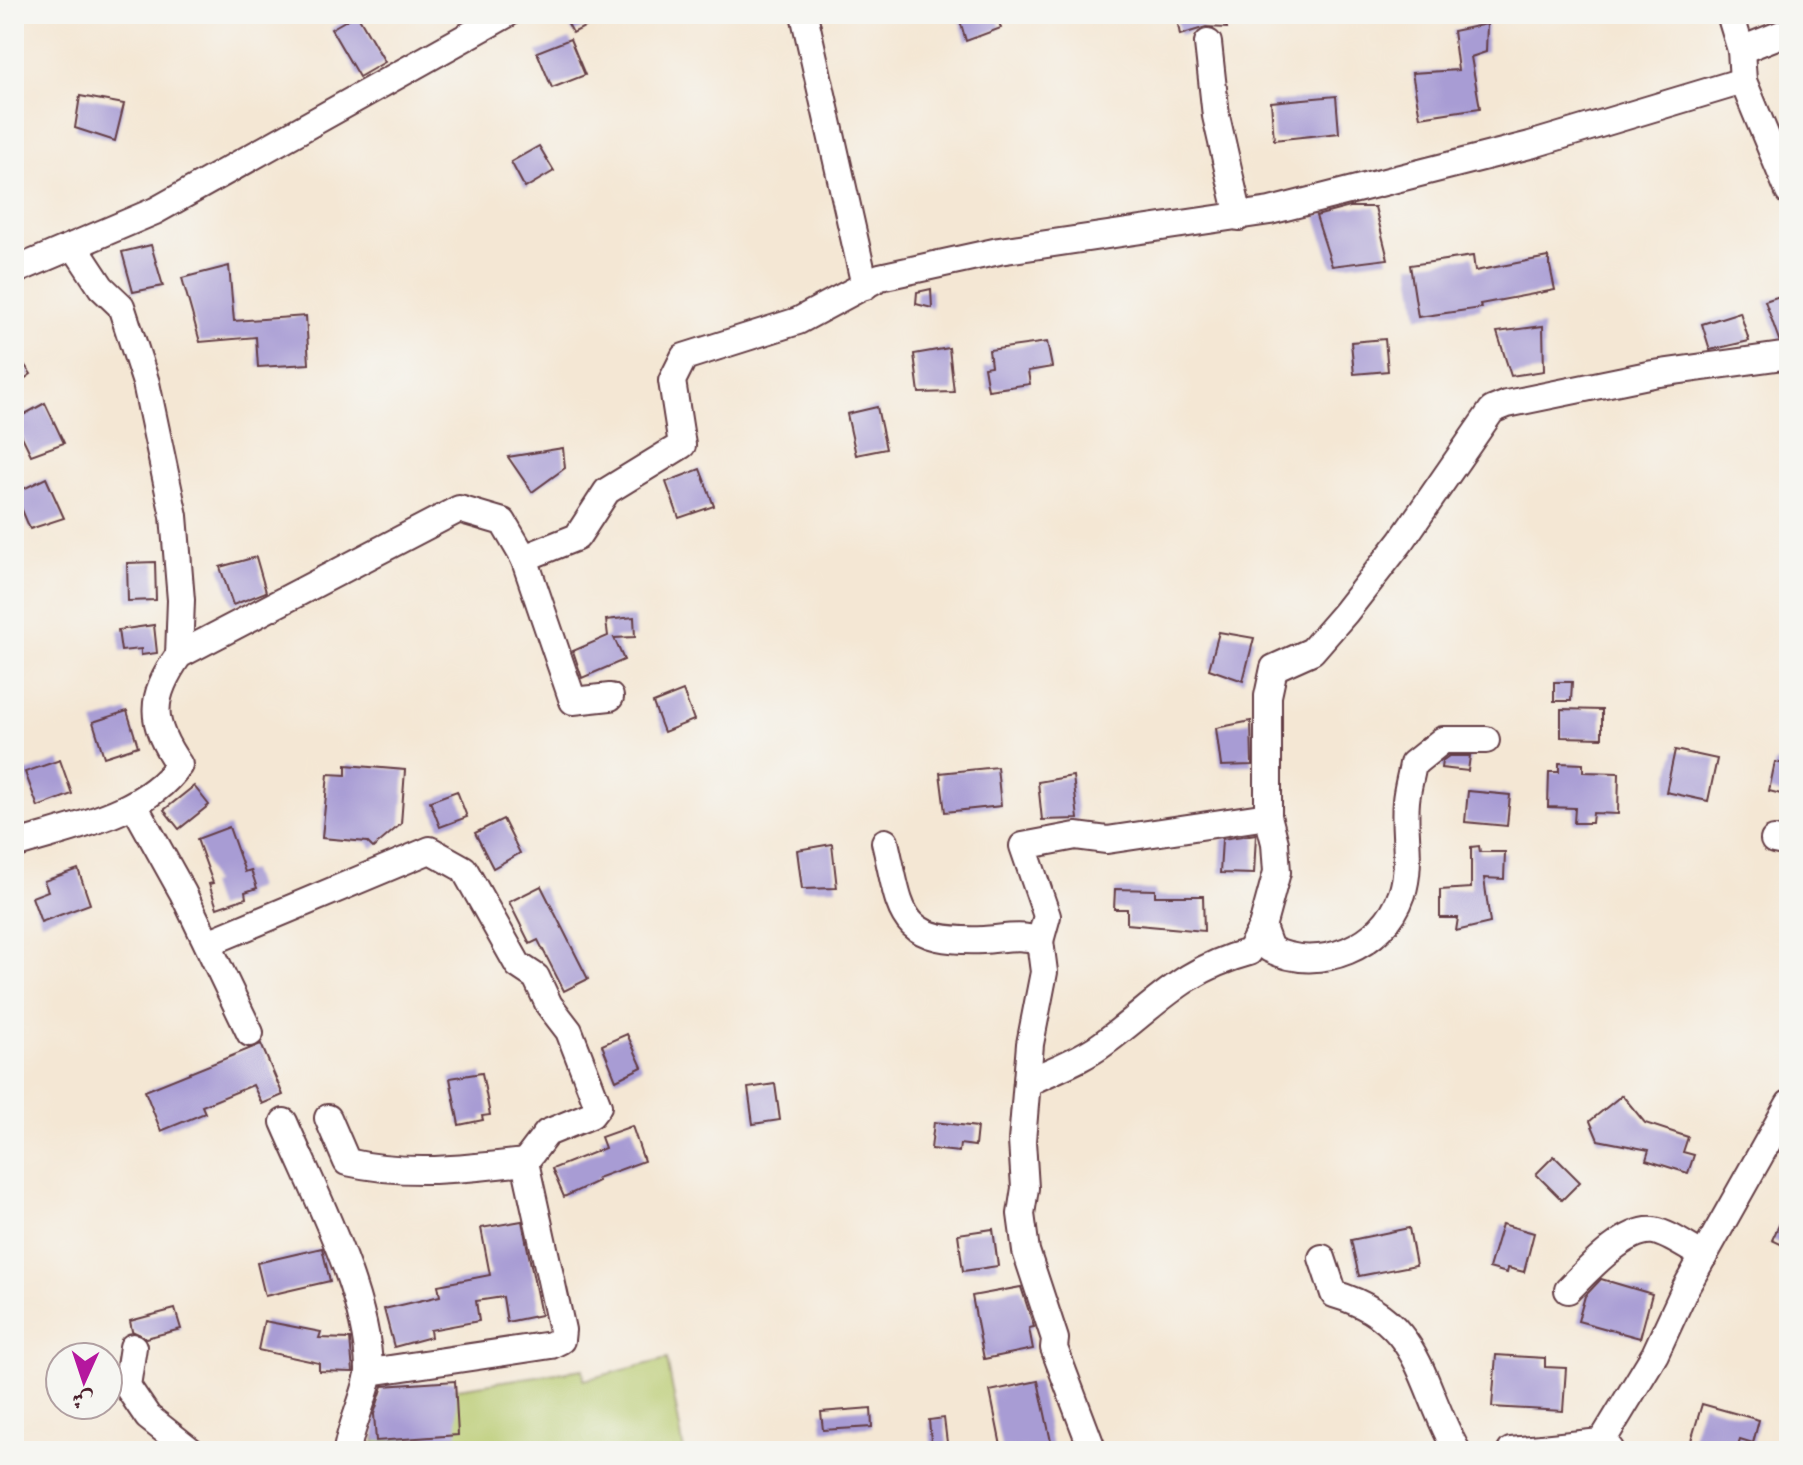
<svg xmlns="http://www.w3.org/2000/svg" width="1803" height="1465" font-family="'Gentium Book Plus',Amiri,serif">
	<rect width="100%" height="100%" fill="#f6f6f2"/>
	<filter id="ink" filterUnits="userSpaceOnUse"><feTurbulence type="fractalNoise" baseFrequency=".0125" numOctaves="2"/><feDisplacementMap in="SourceGraphic" scale="16" xChannelSelector="R" yChannelSelector="G"/><feConvolveMatrix kernelMatrix="1 2 1 2 8 2 1 2 1" color-interpolation-filters="sRGB"/></filter>
	<filter id="wash" filterUnits="userSpaceOnUse"><feTurbulence type="fractalNoise" baseFrequency=".006" numOctaves="4" result="noise"/><feDisplacementMap in="SourceGraphic" scale="32" xChannelSelector="R" yChannelSelector="G"/><feGaussianBlur stdDeviation="1.8" result="paint"/><feColorMatrix in="noise" values="0 0 0 0 0 0 0 0 0 0 0 0 0 0 0 0 0 1.4 0 .05"/><feComposite in="paint" operator="in"/></filter>
	<g filter="url(#wash)">
		<rect width="100%" height="100%" fill="#f4e7d4"/>
		<polygon fill="#b7c96d" stroke="#80744c" stroke-width="2" points="667,1359 684,1451 372,1451 386,1399 583,1369 584,1380"/>
		<g id="blocks">
			<g fill="#a89cd4">
				<polygon points="357,14 385,62 359,77 331,29"/>
				<polygon points="563,14 582,14 588,25 573,33"/>
				<polygon points="958,14 996,14 1001,28 966,41"/>
				<polygon points="1176,14 1224,14 1227,28 1206,27 1180,35"/>
				<polygon points="1487,24 1486,52 1471,57 1480,108 1420,117 1412,73 1458,70 1453,31"/>
				<polygon points="570,39 585,75 552,88 537,52"/>
				<polygon points="80,96 124,104 115,141 75,128"/>
				<polygon points="1336,96 1339,133 1274,140 1271,102"/>
				<polygon points="539,146 554,171 525,188 511,162"/>
				<polygon points="1350,207 1375,207 1388,259 1332,266 1316,216"/>
				<polygon points="151,245 163,286 133,292 122,252"/>
				<polygon points="1473,256 1475,271 1548,257 1555,290 1480,304 1481,308 1418,317 1410,265"/>
				<polygon points="229,266 234,321 306,316 309,364 258,367 256,337 200,342 182,278"/>
				<polygon points="931,289 932,308 916,304 917,292"/>
				<polygon points="1789,293 1789,339 1779,340 1765,301"/>
				<polygon points="1740,312 1749,341 1710,350 1702,324"/>
				<polygon points="1543,326 1544,371 1511,376 1497,332"/>
				<polygon points="1385,339 1388,371 1354,374 1351,342"/>
				<polygon points="1047,342 1052,367 1028,371 1030,384 988,390 984,367 991,366 989,350"/>
				<polygon points="949,348 954,392 919,393 914,354"/>
				<polygon points="14,350 31,374 14,386"/>
				<polygon points="45,403 64,443 31,455 14,420"/>
				<polygon points="877,407 886,449 856,455 847,414"/>
				<polygon points="563,448 565,468 532,492 508,457"/>
				<polygon points="700,469 714,506 679,518 666,482"/>
				<polygon points="46,478 64,518 30,529 15,493"/>
				<polygon points="256,557 266,592 233,605 220,567"/>
				<polygon points="155,562 156,600 128,601 127,563"/>
				<polygon points="634,617 635,637 614,638 624,660 582,678 573,651 608,636 606,620"/>
				<polygon points="154,625 157,653 141,655 141,649 121,651 118,630"/>
				<polygon points="1219,632 1254,638 1243,681 1209,669"/>
				<polygon points="1554,682 1572,682 1571,701 1554,701"/>
				<polygon points="683,691 694,720 664,732 653,703"/>
				<polygon points="1561,709 1602,710 1602,738 1561,737"/>
				<polygon points="127,711 138,746 104,757 93,722"/>
				<polygon points="1251,721 1252,765 1221,766 1216,728"/>
				<polygon points="1675,750 1717,759 1708,801 1666,792"/>
				<polygon points="1449,756 1470,756 1468,771 1441,768 1442,761"/>
				<polygon points="60,760 72,794 38,807 25,772"/>
				<polygon points="1775,762 1789,765 1789,796 1769,791"/>
				<polygon points="1559,763 1583,764 1583,772 1619,773 1618,814 1593,813 1592,823 1574,823 1575,808 1548,807 1549,772 1559,772"/>
				<polygon points="346,765 405,770 401,824 373,848 367,842 322,838 328,774 346,775"/>
				<polygon points="997,767 1001,806 945,812 940,773"/>
				<polygon points="1073,776 1078,819 1042,820 1038,782"/>
				<polygon points="194,786 209,805 179,829 164,810"/>
				<polygon points="457,791 467,817 440,827 430,801"/>
				<polygon points="1468,791 1510,795 1507,826 1465,822"/>
				<polygon points="503,819 520,853 493,868 475,833"/>
				<polygon points="229,827 245,872 251,870 257,888 245,892 246,898 217,908 209,884 213,883 197,839"/>
				<polygon points="1256,834 1254,874 1220,873 1222,839"/>
				<polygon points="832,844 837,888 802,889 797,850"/>
				<polygon points="1479,846 1480,852 1505,852 1504,879 1484,878 1490,923 1456,931 1458,918 1440,918 1440,890 1471,888 1471,847"/>
				<polygon points="78,869 90,904 41,922 32,897 48,891 44,881"/>
				<polygon points="541,886 588,979 564,991 538,940 530,944 509,902"/>
				<polygon points="1115,889 1155,890 1155,896 1203,896 1204,931 1127,924 1127,909 1114,909"/>
				<polygon points="627,1034 642,1067 616,1080 602,1045"/>
				<polygon points="261,1044 283,1095 262,1104 253,1085 202,1106 205,1113 161,1131 145,1091"/>
				<polygon points="482,1073 490,1115 482,1116 483,1120 459,1125 450,1078"/>
				<polygon points="775,1084 780,1120 753,1124 748,1088"/>
				<polygon points="1622,1095 1645,1123 1688,1137 1683,1152 1694,1155 1688,1173 1646,1160 1649,1150 1598,1140 1590,1121"/>
				<polygon points="934,1122 977,1127 975,1146 960,1144 959,1152 931,1149"/>
				<polygon points="632,1126 644,1161 597,1178 598,1181 564,1197 552,1169 605,1148 601,1137"/>
				<polygon points="1554,1156 1580,1182 1562,1200 1536,1174"/>
				<polygon points="1789,1204 1789,1248 1772,1240"/>
				<polygon points="522,1221 541,1315 507,1322 503,1297 476,1301 479,1321 430,1330 431,1337 394,1347 384,1309 440,1296 438,1285 490,1275 481,1228"/>
				<polygon points="1502,1224 1534,1233 1524,1272 1508,1268 1507,1273 1489,1268"/>
				<polygon points="1409,1228 1416,1265 1359,1276 1351,1240"/>
				<polygon points="993,1229 998,1266 963,1271 958,1234"/>
				<polygon points="322,1248 330,1281 265,1296 257,1263"/>
				<polygon points="1601,1279 1652,1294 1640,1338 1578,1321 1585,1296"/>
				<polygon points="1021,1287 1034,1327 1029,1328 1033,1349 984,1359 972,1296"/>
				<polygon points="175,1309 181,1329 146,1338 132,1331 130,1321"/>
				<polygon points="264,1321 321,1332 319,1338 350,1339 353,1372 319,1371 319,1363 258,1350"/>
				<polygon points="1496,1355 1545,1358 1545,1367 1566,1368 1563,1411 1492,1407"/>
				<polygon points="455,1381 458,1435 376,1441 374,1414 383,1386"/>
				<polygon points="1038,1381 1053,1451 1002,1451 990,1391"/>
				<polygon points="1702,1404 1759,1420 1753,1443 1740,1439 1736,1451 1688,1451"/>
				<polygon points="871,1408 872,1427 823,1430 821,1412"/>
				<polygon points="944,1418 948,1451 932,1451 929,1420"/>
			</g>
		</g>
	</g>
	<g filter="url(#ink)">
		<use href="#blocks" fill-opacity="0" stroke="#643d44" stroke-width="2"/>
		<g fill="none" stroke-linecap="round" stroke-linejoin="round">
			<defs>
				<g id="minor">
					<polyline points="804,14 865,286"/>
					<polyline points="1730,14 1741,50 1743,81 1789,192"/>
					<polyline points="1208,43 1216,116 1239,217"/>
					<polyline points="1741,50 1789,31"/>
					<polyline points="74,246 101,287 121,306 146,383 174,516 181,600 179,655"/>
					<polyline points="14,271 155,211 507,14"/>
					<polyline points="524,558 573,701 610,697"/>
					<polyline points="134,805 183,893 250,1033"/>
					<polyline points="1774,840 1789,843"/>
					<path d="M885,842c17,71 11,101 98,98 20,-1 37,-6 57,1l4,31 -14,72 -8,97 3,47 -4,26 5,37 29,88 -1,9 39,103"/>
					<path d="M14,845c56,-18 129,-29 165,-80 -30,-43 -30,-67 0,-110l280,-146 44,13 21,36 53,-21 30,-46 75,-46 -10,-64 12,-24 114,-36 82,-44 119,-26 271,-40 260,-66 213,-64"/>
					<path d="M1262,927l8,22c48,25 114,-2 132,-55 10,-31 1,-62 4,-93 1,-12 5,-25 7,-37l30,-24h43"/>
					<polyline points="1040,941 1047,916 1023,846 1076,836 1107,840 1268,816"/>
					<polyline points="208,943 430,850 464,869 518,965 536,977 549,1005 569,1031 598,1106 591,1115 547,1133 525,1162 562,1330 561,1340 551,1345 370,1372"/>
					<path d="M1027,1083c25,-13 55,-23 77,-40 53,-39 78,-73 145,-91l13,-25 15,-55 -2,-29 -7,-27v-120l6,-28 38,-17 33,-38 57,-73 90,-130 15,-6 146,-30 136,-19"/>
					<path d="M328,1118l19,44c60,14 118,7 178,0"/>
					<path d="M284,1122c30,70 84,172 85,247 1,18 -19,57 -22,82"/>
					<path d="M1322,1258l12,36c89,26 84,88 123,157"/>
					<path d="M1568,1290c18,-18 58,-63 86,-59 16,3 35,18 50,25"/>
					<polyline points="133,1347 127,1386 148,1417 191,1451"/>
					<polyline points="1511,1451 1601,1442 1610,1449"/>
					<polyline points="1596,1451 1655,1354 1685,1289 1789,1104"/>
				</g>
			</defs>
			<use href="#minor" stroke="#643d44" stroke-width="30"/>
			<use href="#minor" stroke="#fff" stroke-width="26"/>
		</g>
	</g>
	<rect width="1803" height="1465" fill="none" stroke="#f6f6f2" stroke-width="48"/>
	<g transform="translate(84 1381) rotate(183)"><circle r="38" fill="#f6f6f2" stroke="#b1a0a2" stroke-width="2"/>
	<path d="M0-6L14 30L0 20L-14 30Z" fill="#b5179e"/>
	<text y="-12" font-size="22" font-weight="bold" text-anchor="middle" fill="#4a1f2b">ش</text>
	</g>
</svg>
